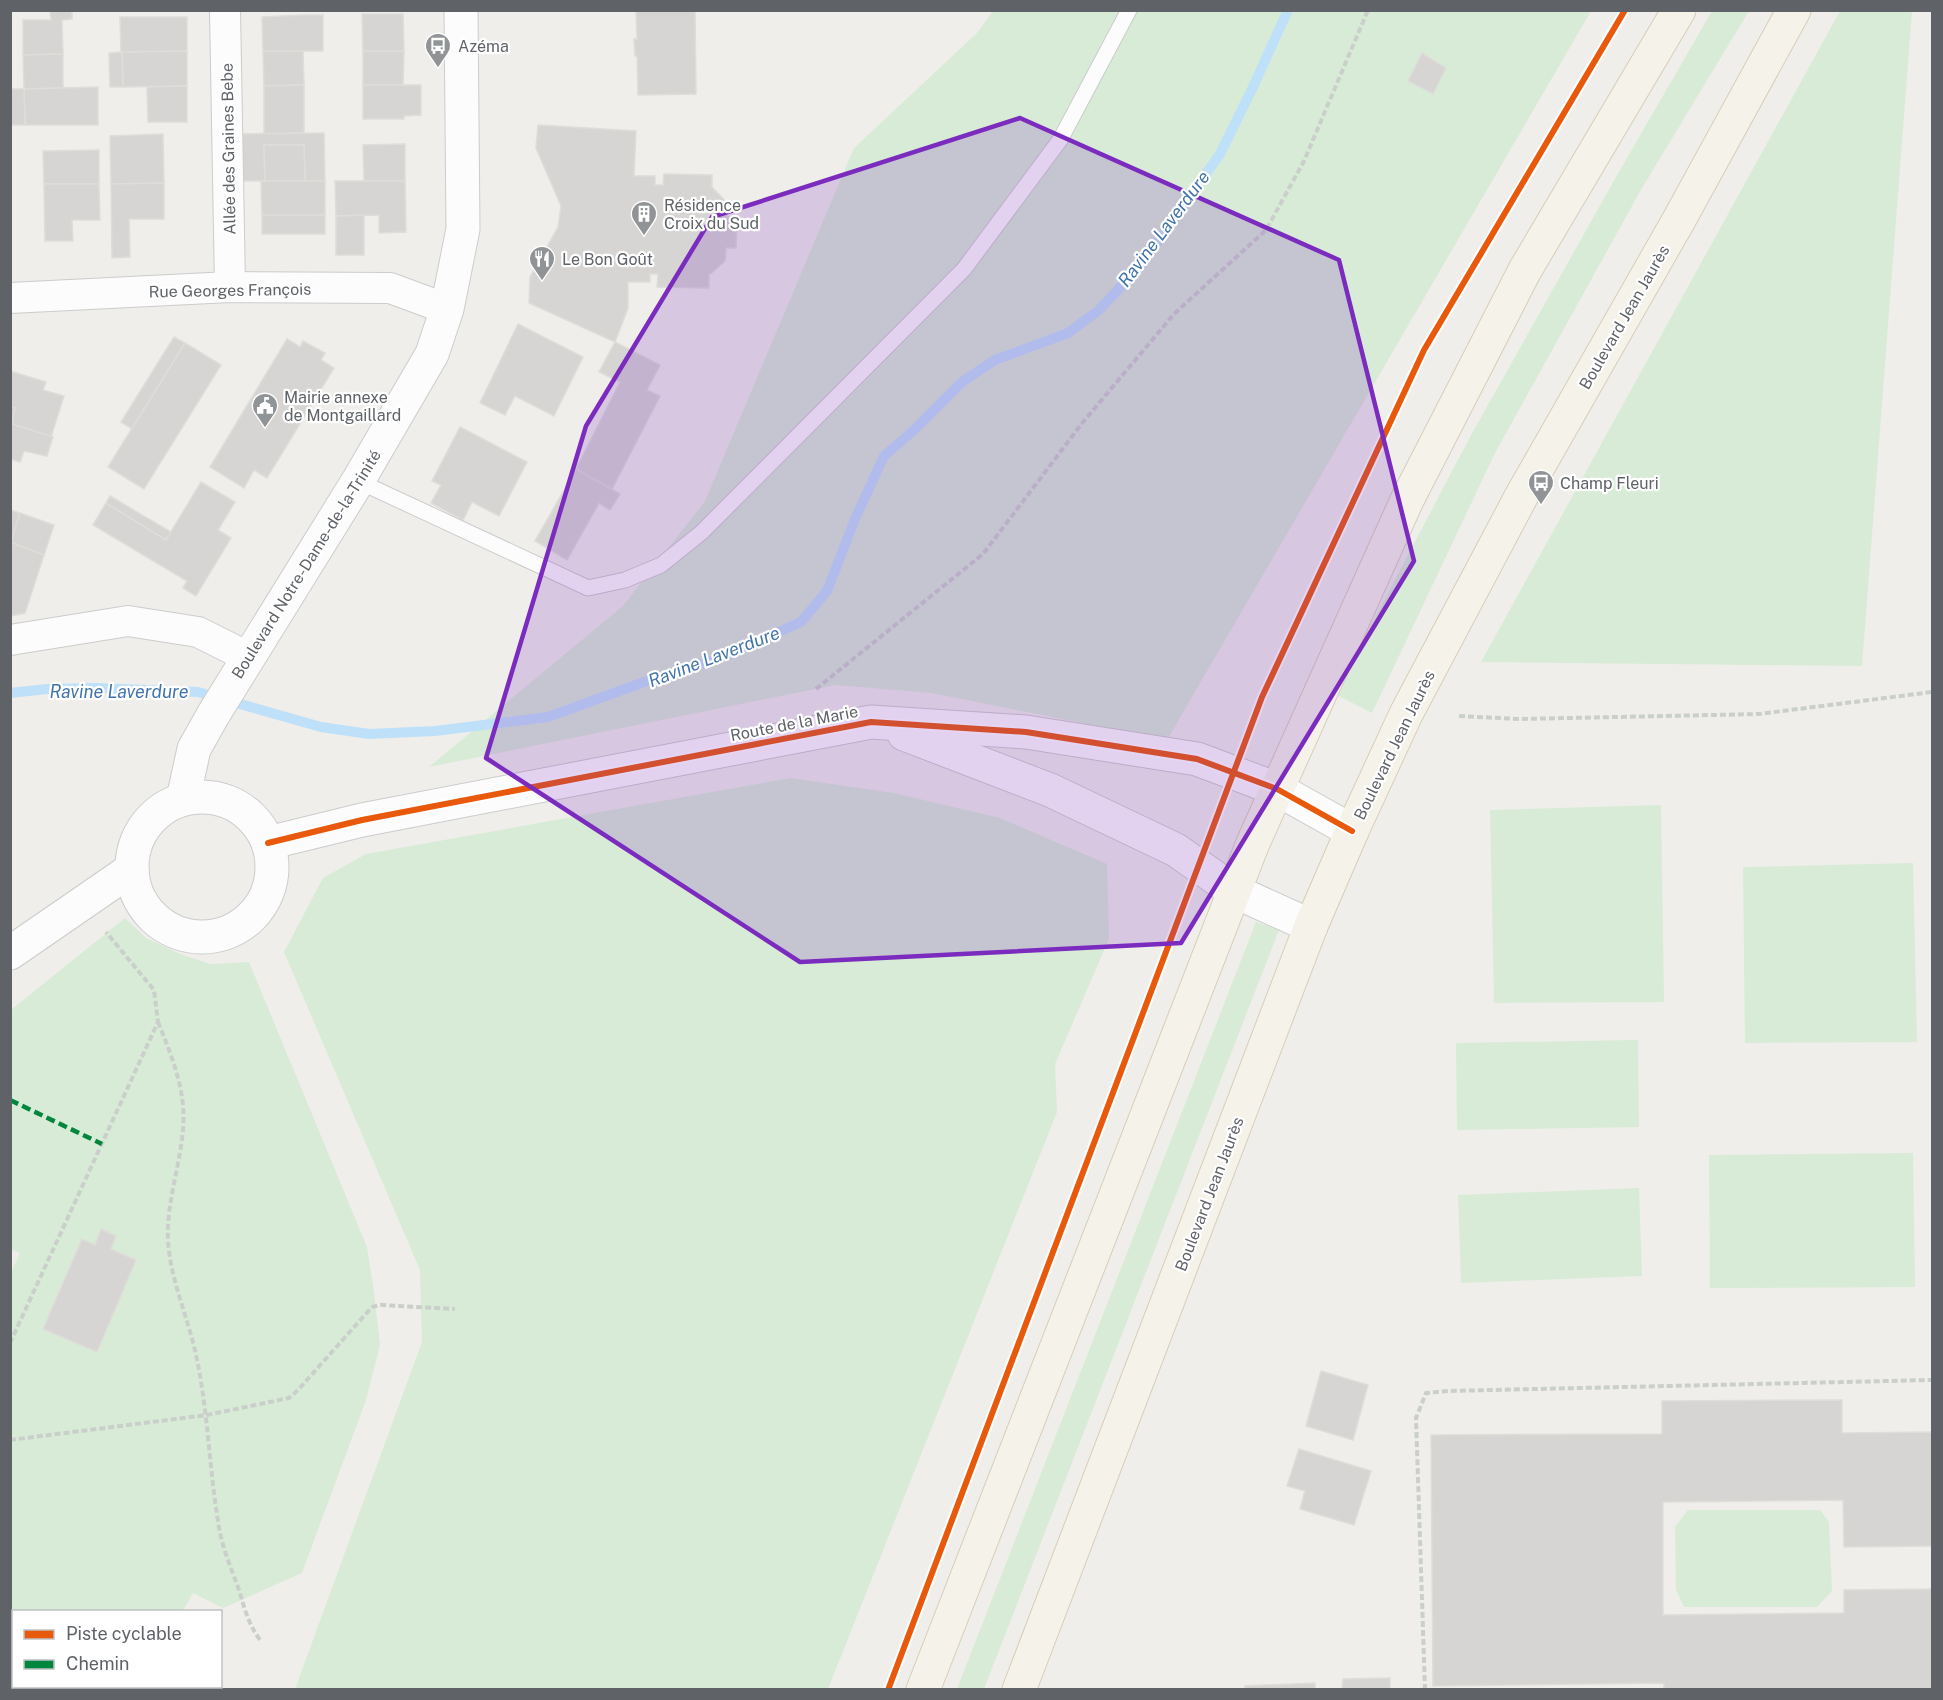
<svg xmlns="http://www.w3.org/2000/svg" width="1943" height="1700" font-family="'Public Sans',sans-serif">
	<rect width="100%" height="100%" fill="#efeeea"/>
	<g fill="#d8ebd6">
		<polygon points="993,11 1591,11 1167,740 932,693 835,685 429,767 623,606 705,501 854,148 977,33"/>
		<polygon points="1712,11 1749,11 1642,188 1495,453 1372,713 1335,694 1470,437 1616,177"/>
		<polygon points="1840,11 1912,11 1862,666 1481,662"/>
		<polygon points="790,778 894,793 1000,818 1107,864 1109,939 1055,1064 1057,1112 828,1689 295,1689 422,1342 420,1270 284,952 323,878 366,854"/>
		<polygon points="1661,805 1664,1002 1494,1003 1490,810"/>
		<polygon points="1913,863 1917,1042 1745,1043 1743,867"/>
		<polygon points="125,918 146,938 180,954 210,964 249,962 367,1247 374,1292 380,1345 366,1400 302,1573 223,1608 193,1593 183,1611 14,1612 14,1685 11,1686 10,1275 20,1253 10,1249 11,1010"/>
		<polygon points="1256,922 1279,930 984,1689 957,1689"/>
		<polygon points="1638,1040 1639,1127 1457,1130 1456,1043"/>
		<polygon points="1913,1153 1915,1287 1710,1288 1709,1155"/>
		<polygon points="1639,1188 1642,1276 1461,1283 1458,1195"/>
		<polygon points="1688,1510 1820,1510 1829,1522 1832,1591 1817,1607 1684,1607 1676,1590 1675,1527"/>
	</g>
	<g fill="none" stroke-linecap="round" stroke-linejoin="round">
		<polyline stroke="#bfe0f9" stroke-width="10" points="10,693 47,689 96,688 198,692 321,727 369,734 435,731 548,717 647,681 723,657 801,622 827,591 855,519 884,456 914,430 962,382 995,360 1068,333 1099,310 1142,264 1220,154 1253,87 1288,10"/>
	</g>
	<g fill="#d6d5d3" stroke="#deddd9" stroke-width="1.5">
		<polygon points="50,10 72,10 72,19 62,20 63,54 23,55 23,20 51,20"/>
		<polygon points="636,10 695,10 696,94 638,95 637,56 635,56 634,39 637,39"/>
		<polygon points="362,14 403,14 404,51 363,51"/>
		<polygon points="302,15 323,15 323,51 263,51 262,17"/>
		<polygon points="120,17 187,17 187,51 121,53"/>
		<polygon points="187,51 187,86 123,87 122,52"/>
		<polygon points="263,51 303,51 304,85 264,86"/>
		<polygon points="363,51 404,51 403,85 363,85"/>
		<polygon points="122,52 123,87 110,87 109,53"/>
		<polygon points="1422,53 1446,68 1433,94 1408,81"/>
		<polygon points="63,54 63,88 24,89 23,55"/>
		<polygon points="304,85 304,133 264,134 264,86"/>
		<polygon points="363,85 421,85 421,115 404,116 404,119 363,119"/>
		<polygon points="187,86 187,122 148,122 147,87"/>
		<polygon points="98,87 98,125 25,125 24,89"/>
		<polygon points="10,89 24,89 25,125 10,125"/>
		<polygon points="538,125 636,131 634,176 655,176 655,185 663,185 664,174 712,175 712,187 728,204 727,217 737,217 736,248 726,248 725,261 709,275 709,288 657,287 658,274 650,274 650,282 628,282 628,308 615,342 529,303 530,277 558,227 561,206 536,148"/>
		<polygon points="324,133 325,181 305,181 304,145 264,145 265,181 239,181 237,134"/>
		<polygon points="163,134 164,183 111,184 110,136"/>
		<polygon points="405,144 405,181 364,181 363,145"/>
		<polygon points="264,145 304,145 305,181 265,181"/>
		<polygon points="99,150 99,184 44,184 43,151"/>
		<polygon points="261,181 325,181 325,215 262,215"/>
		<polygon points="335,181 405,181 406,232 379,233 379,215 336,216"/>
		<polygon points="164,183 164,219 129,219 130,257 112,258 111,184"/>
		<polygon points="44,184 99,184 100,220 72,220 73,241 45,241"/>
		<rect x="262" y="215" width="63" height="19"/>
		<polygon points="364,215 364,255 336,255 336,216"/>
		<polygon points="518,324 583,357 554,416 515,396 505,415 480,403"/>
		<polygon points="174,337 185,343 132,429 121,422"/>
		<polygon points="287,339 300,347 303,341 325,353 321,360 334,368 267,478 254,470 244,488 210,467"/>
		<polygon points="615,342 660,365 647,390 660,396 612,489 576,469 620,382 599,372"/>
		<polygon points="185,343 221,365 144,489 108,467"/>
		<polygon points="10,371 46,382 43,390 64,396 51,437 12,424 15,408 10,407"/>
		<polygon points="10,407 15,408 12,424 53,437 47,456 24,451 20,462 10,459"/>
		<polygon points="460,427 527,462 499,516 472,502 463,520 431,503 441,485 432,481"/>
		<polygon points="576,469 620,494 610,510 599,503 567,560 535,541"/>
		<polygon points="201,482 235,502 218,530 231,538 196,596 183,588 187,581 93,525 106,503 166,540"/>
		<polygon points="110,496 171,532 166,540 106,503"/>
		<polygon points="10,510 20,513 11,542 10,542"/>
		<polygon points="20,513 54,525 44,555 11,542"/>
		<polygon points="10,542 44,555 25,613 10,616"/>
		<polygon points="101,1229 116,1236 111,1249 136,1260 97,1352 43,1329 82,1239 95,1245"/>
		<polygon points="1321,1371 1368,1385 1353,1440 1306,1426"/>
		<polygon points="1842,1400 1842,1433 1932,1432 1932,1546 1844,1547 1843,1500 1663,1502 1663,1615 1844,1613 1844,1590 1932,1589 1932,1690 1664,1690 1664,1683 1433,1686 1431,1435 1662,1434 1662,1401"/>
		<polygon points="1299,1449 1371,1471 1354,1525 1300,1509 1305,1491 1287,1486"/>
		<polygon points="1390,1678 1390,1690 1342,1690 1343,1679"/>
		<polygon points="1315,1683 1315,1690 1245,1690 1245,1686"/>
		<polygon points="133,1686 201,1686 205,1690 125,1690"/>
	</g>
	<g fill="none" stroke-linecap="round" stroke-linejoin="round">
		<defs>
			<polyline id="service" points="358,481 588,588 625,580 661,565 702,532 964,269 1060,140 1129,10"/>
			<g id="minor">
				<polyline points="225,10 230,287"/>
				<polyline points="10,298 230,287 390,288 447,309"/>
				<polyline points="10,640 128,621 198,632 248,657"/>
			</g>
			<g id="tertiary">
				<polyline points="904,734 1050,790 1176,850 1234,891 1311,926"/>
				<circle cx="202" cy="867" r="70"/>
				<polyline points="183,799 194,749 213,715 358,481 432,354 447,309 463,229 461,10"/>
				<polyline points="268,843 362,820 871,722 1026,732 1197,759 1277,789 1352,831"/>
				<polyline points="10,953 132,869"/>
			</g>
			<g id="primary">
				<polyline points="923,1690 1253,843 1407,500 1525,270 1679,10"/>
				<polyline points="1019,1690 1311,926 1352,831 1406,714 1522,495 1680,218 1794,10"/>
			</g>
		</defs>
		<use href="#service" stroke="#cbcccc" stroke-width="17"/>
		<use href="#minor" stroke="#cbcccc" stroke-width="32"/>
		<use href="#tertiary" stroke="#cbcccc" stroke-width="35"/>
		<use href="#primary" stroke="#d7ceb8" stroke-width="35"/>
		<g stroke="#cacfcc" stroke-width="4" stroke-dasharray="6 3" stroke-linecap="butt">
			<polyline points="816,689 983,554 1083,422 1174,314 1266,230 1304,161 1368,10"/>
			<polyline points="1459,716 1519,719 1759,714 1932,692"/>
			<path d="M158,1022c11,27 22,54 25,83 4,45 -17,89 -15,135 2,39 20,77 28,115 12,55 13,111 22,166 3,24 13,47 21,69 6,20 9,33 21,50"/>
			<polyline points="10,1343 158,1022 154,990 106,932"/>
			<polyline points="10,1440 207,1415 289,1398 298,1390 372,1307 381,1305 455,1309"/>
			<polyline points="1425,1690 1416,1418 1426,1393 1448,1391 1932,1380"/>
		</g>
		<use href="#service" stroke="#fdfcfc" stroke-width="15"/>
		<use href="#minor" stroke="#fdfcfc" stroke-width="30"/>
		<use href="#tertiary" stroke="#fdfcfc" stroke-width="33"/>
		<use href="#primary" stroke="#f4f2e9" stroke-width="33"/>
		<polyline stroke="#00873e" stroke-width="4.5" stroke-dasharray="9 4.5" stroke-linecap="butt" points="10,1100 102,1144"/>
		<defs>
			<g id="cycleway">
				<polyline points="268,843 362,820 871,722 1026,732 1197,759 1277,789 1352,831"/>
				<polyline points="888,1690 1262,697 1424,350 1625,10"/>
			</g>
		</defs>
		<use href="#cycleway" stroke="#fff" stroke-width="10"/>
		<use href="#cycleway" stroke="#e8590c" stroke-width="6"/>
	</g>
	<path fill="#7b2cbf" fill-opacity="0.2" stroke="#7b2cbf" stroke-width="4.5" stroke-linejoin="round" d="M1020,118l319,142 75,301 -233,382 -381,19 -314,-204 100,-332 126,-209z"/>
	<defs>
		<symbol id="bus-pin" viewBox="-11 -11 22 30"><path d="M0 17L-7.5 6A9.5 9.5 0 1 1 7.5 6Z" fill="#919496" stroke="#fff"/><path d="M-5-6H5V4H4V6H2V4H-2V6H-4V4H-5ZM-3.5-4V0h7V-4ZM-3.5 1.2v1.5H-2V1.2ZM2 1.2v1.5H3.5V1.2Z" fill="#fff"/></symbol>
		<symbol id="building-pin" viewBox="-11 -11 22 30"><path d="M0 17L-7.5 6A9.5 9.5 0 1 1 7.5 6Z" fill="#919496" stroke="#fff"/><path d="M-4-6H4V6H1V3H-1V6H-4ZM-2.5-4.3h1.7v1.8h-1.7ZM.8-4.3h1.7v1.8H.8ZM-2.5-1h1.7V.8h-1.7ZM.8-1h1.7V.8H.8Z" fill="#fff"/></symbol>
		<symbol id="restaurant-pin" viewBox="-11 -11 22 30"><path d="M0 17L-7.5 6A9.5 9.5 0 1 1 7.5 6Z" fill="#919496" stroke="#fff"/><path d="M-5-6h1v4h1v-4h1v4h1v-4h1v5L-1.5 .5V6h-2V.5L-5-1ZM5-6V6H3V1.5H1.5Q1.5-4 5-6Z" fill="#fff"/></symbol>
		<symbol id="civic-pin" viewBox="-11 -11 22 30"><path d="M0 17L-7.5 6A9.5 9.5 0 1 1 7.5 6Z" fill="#919496" stroke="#fff"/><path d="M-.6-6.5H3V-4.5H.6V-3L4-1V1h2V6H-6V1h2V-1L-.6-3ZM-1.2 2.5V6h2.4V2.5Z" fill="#fff"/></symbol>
	</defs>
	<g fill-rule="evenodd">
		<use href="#bus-pin" x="423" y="31" width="30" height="40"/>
		<use href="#building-pin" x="629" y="199" width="30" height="40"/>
		<use href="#restaurant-pin" x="527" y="244" width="30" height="40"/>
		<use href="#civic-pin" x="250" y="391" width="30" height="40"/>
		<use href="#bus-pin" x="1526" y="468" width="30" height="40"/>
	</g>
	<g text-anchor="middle" stroke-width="4.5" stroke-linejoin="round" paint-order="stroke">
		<g font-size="16" fill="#5f6368" stroke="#fff" text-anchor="start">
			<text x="458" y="52">Azéma</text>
			<text x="664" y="211">Résidence<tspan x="664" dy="18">Croix du Sud</tspan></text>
			<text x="562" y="265">Le Bon Goût</text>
			<text x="284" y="403">Mairie annexe<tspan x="284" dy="18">de Montgaillard</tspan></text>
			<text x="1560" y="489">Champ Fleuri</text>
		</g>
		<g font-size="16" fill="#5f6368" stroke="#fff">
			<text transform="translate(228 149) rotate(-91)" y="6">Allée des Graines Bebe</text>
			<text transform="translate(230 290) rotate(-1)" y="6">Rue Georges François</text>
			<text transform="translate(1624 317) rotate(-60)" y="6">Boulevard Jean Jaurès</text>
			<text transform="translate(306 564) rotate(-58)" y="6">Boulevard Notre-Dame-de-la-Trinité</text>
			<text transform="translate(794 723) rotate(-11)" y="6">Route de la Marie</text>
			<text transform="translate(1394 745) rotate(-64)" y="6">Boulevard Jean Jaurès</text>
			<text transform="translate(1209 1194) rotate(-69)" y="6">Boulevard Jean Jaurès</text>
		</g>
		<g font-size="18" font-style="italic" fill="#4174aa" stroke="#fff">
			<text transform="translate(1164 229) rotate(-53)" y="6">Ravine Laverdure</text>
			<text transform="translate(714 657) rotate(-21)" y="6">Ravine Laverdure</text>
			<text x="119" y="698">Ravine Laverdure</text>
		</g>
	</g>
	<rect width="1943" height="1700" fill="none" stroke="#5f6368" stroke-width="24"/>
	<rect x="12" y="1610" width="210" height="78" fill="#ffffff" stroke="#bfc1c3" stroke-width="1.5"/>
	<rect x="24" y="1630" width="30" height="9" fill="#e8590c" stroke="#bfc1c3" stroke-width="1.5"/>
	<text x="66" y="1640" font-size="18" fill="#5f6368">Piste cyclable</text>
	<rect x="24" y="1660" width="30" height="9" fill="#00873e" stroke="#bfc1c3" stroke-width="1.5"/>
	<text x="66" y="1670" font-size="18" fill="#5f6368">Chemin</text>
</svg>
